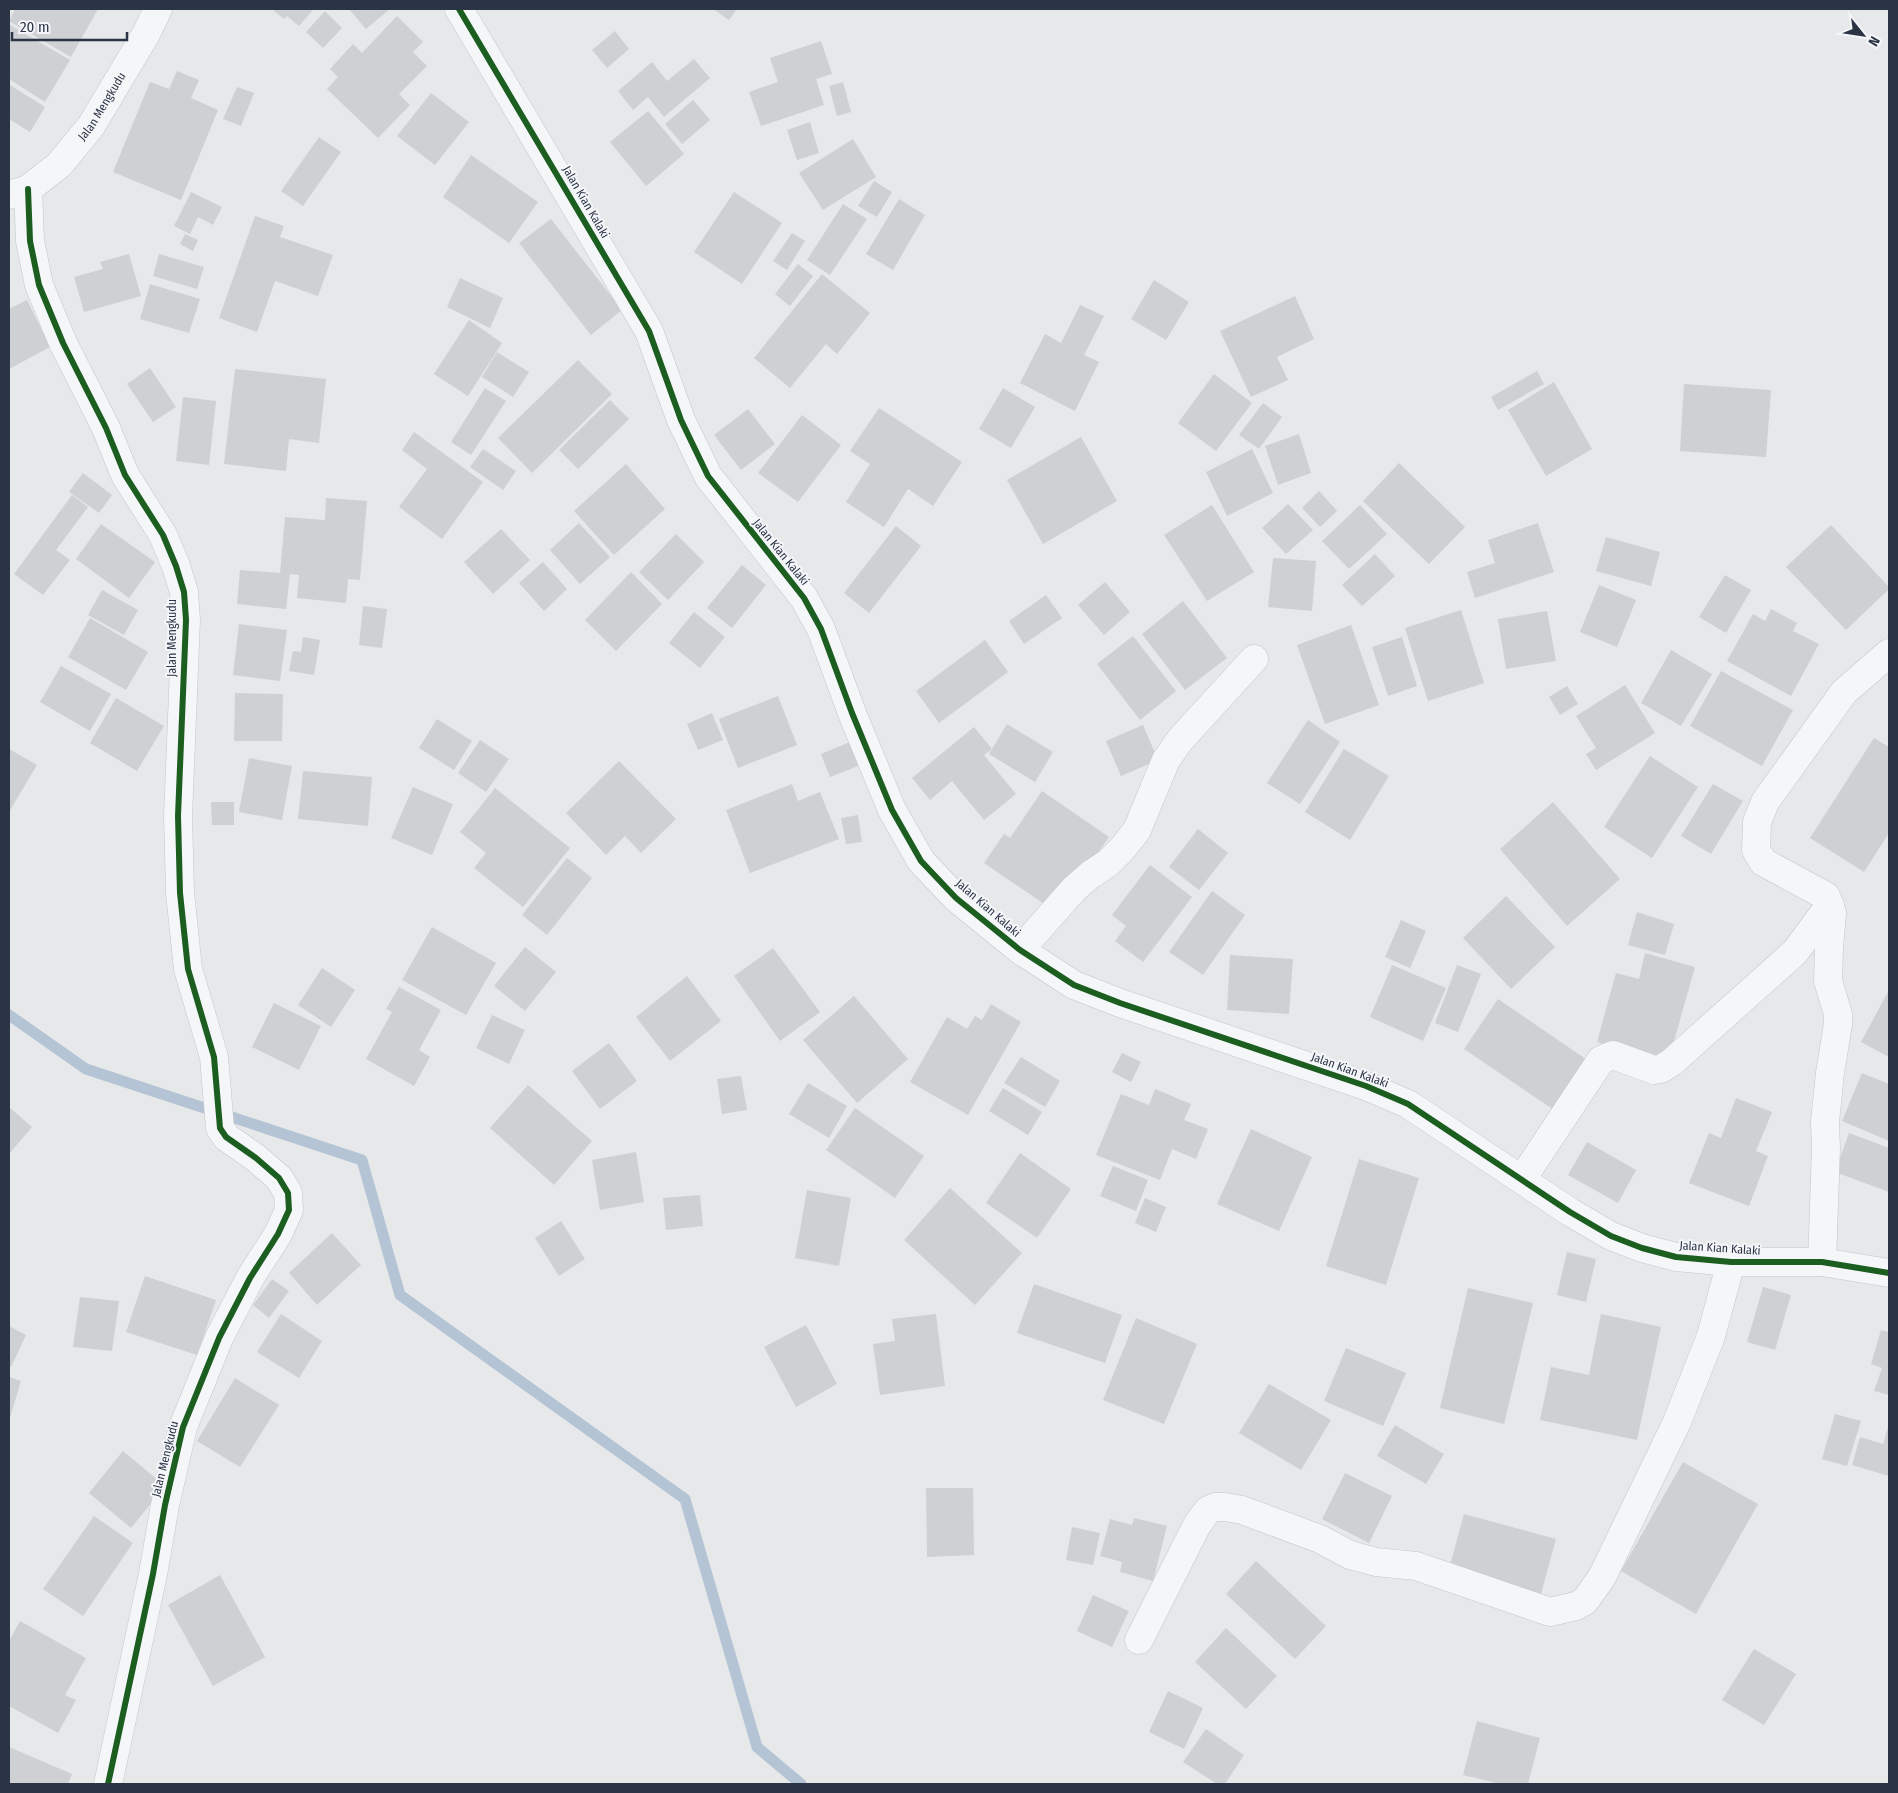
<svg xmlns="http://www.w3.org/2000/svg" width="1898" height="1793" font-family="'Fira Sans Condensed',sans-serif">
	<rect width="100%" height="100%" fill="#e6e8ea"/>
	<g fill="none" stroke-linecap="round" stroke-linejoin="round">
		<polyline stroke="#b4c4d5" stroke-width="11" points="9,1015 86,1069 362,1160 400,1295 685,1499 757,1747 801,1784"/>
	</g>
	<g fill="#ced0d3">
		<polygon points="15,9 98,9 71,57 9,21"/>
		<polygon points="272,9 310,9 312,11 299,26 287,16 284,19"/>
		<polygon points="349,9 390,9 366,29"/>
		<polygon points="713,9 737,9 729,20"/>
		<polygon points="325,11 342,28 323,48 306,32"/>
		<polygon points="397,16 423,42 413,52 427,66 399,94 410,105 378,138 327,89 338,77 330,69 353,44 362,53"/>
		<polygon points="10,25 70,60 45,102 9,79"/>
		<polygon points="615,31 629,49 607,68 592,50"/>
		<polygon points="821,41 832,74 816,79 824,105 761,126 749,92 778,82 770,58"/>
		<polygon points="694,59 710,78 664,117 648,97 633,110 618,91 652,62 667,81"/>
		<polygon points="177,71 199,80 191,98 218,110 181,200 113,172 150,82 169,89"/>
		<polygon points="843,82 851,112 837,116 829,86"/>
		<polygon points="10,85 45,107 30,132 9,119 9,88"/>
		<polygon points="237,87 254,93 241,126 223,119"/>
		<polygon points="431,93 469,122 435,165 397,136"/>
		<polygon points="693,100 710,120 682,144 665,124"/>
		<polygon points="648,111 684,154 646,186 610,142"/>
		<polygon points="810,122 819,153 797,160 787,130"/>
		<polygon points="319,137 341,152 303,206 281,191"/>
		<polygon points="853,139 876,177 823,210 799,173"/>
		<polygon points="471,155 538,202 509,243 443,197"/>
		<polygon points="874,181 892,192 877,217 858,206"/>
		<polygon points="191,192 222,207 213,225 198,217 190,234 174,226"/>
		<polygon points="734,192 782,223 742,284 694,252"/>
		<polygon points="899,199 925,215 893,270 866,254"/>
		<polygon points="843,204 867,219 830,275 807,260"/>
		<polygon points="255,216 284,226 280,237 333,255 318,296 275,281 257,332 219,318"/>
		<polygon points="551,219 622,310 591,335 519,243"/>
		<polygon points="792,233 805,241 787,270 773,261"/>
		<polygon points="185,234 198,240 193,251 180,244"/>
		<polygon points="129,254 141,296 84,312 74,277 103,269 100,262"/>
		<polygon points="159,254 204,267 197,289 153,276"/>
		<polygon points="798,264 813,276 790,306 775,294"/>
		<polygon points="822,274 870,313 837,354 826,344 790,388 754,358"/>
		<polygon points="460,278 503,298 490,328 447,307"/>
		<polygon points="1154,280 1189,302 1166,340 1131,319"/>
		<polygon points="150,284 200,299 189,333 140,319"/>
		<polygon points="1295,296 1314,339 1277,357 1288,380 1251,397 1220,331"/>
		<polygon points="27,300 50,347 9,369 9,309"/>
		<polygon points="1080,305 1104,316 1084,355 1099,362 1075,411 1020,383 1045,334 1061,343"/>
		<polygon points="469,320 502,343 468,396 434,374"/>
		<polygon points="497,352 529,372 513,397 482,377"/>
		<polygon points="578,360 612,394 532,473 498,438"/>
		<polygon points="150,368 176,407 153,422 127,384"/>
		<polygon points="235,369 326,379 319,443 289,439 286,471 224,464"/>
		<polygon points="1537,371 1544,384 1498,410 1491,397"/>
		<polygon points="1214,374 1252,403 1216,451 1178,423"/>
		<polygon points="1554,382 1592,449 1546,476 1508,410"/>
		<polygon points="1684,384 1771,390 1766,457 1680,451"/>
		<polygon points="485,388 506,401 471,455 451,442"/>
		<polygon points="1003,388 1035,407 1011,448 979,429"/>
		<polygon points="183,397 216,401 209,465 176,461"/>
		<polygon points="610,400 629,419 578,469 559,450"/>
		<polygon points="1263,403 1282,417 1259,449 1239,435"/>
		<polygon points="879,408 962,462 933,506 908,489 884,527 846,502 870,464 850,451"/>
		<polygon points="748,409 775,444 741,470 714,435"/>
		<polygon points="802,415 841,445 798,502 758,473"/>
		<polygon points="414,432 483,482 442,539 399,507 427,469 402,450"/>
		<polygon points="1299,434 1311,473 1278,485 1265,446"/>
		<polygon points="1081,437 1117,501 1043,544 1007,480"/>
		<polygon points="483,449 516,471 503,490 470,467"/>
		<polygon points="1252,449 1273,493 1227,516 1206,472"/>
		<polygon points="1399,463 1465,527 1429,564 1363,501"/>
		<polygon points="626,464 665,509 614,555 574,511"/>
		<polygon points="83,473 112,495 99,513 69,492"/>
		<polygon points="1319,491 1337,511 1320,527 1302,508"/>
		<polygon points="72,495 88,507 56,550 70,560 43,595 14,574"/>
		<polygon points="326,498 367,501 360,580 348,579 346,603 297,598 299,575 290,574 286,609 237,604 240,570 280,573 285,517 325,520"/>
		<polygon points="1288,504 1313,530 1286,554 1262,528"/>
		<polygon points="1212,505 1254,572 1207,601 1164,535"/>
		<polygon points="1360,505 1387,534 1349,569 1322,541"/>
		<polygon points="579,523 610,557 580,584 550,550"/>
		<polygon points="1538,523 1554,572 1475,598 1467,572 1495,563 1488,540"/>
		<polygon points="101,524 155,562 129,598 76,559"/>
		<polygon points="1831,525 1889,587 1889,589 1846,630 1786,567"/>
		<polygon points="896,526 921,546 869,613 844,593"/>
		<polygon points="501,529 530,560 493,594 464,562"/>
		<polygon points="676,534 704,562 668,600 639,572"/>
		<polygon points="1606,537 1660,552 1651,586 1596,571"/>
		<polygon points="1375,554 1395,576 1362,606 1342,585"/>
		<polygon points="1273,558 1316,561 1312,611 1268,607"/>
		<polygon points="543,562 567,589 544,611 519,583"/>
		<polygon points="742,565 766,585 732,628 707,608"/>
		<polygon points="631,572 662,604 616,651 585,620"/>
		<polygon points="1725,575 1751,590 1726,633 1699,617"/>
		<polygon points="1105,582 1130,612 1104,635 1078,605"/>
		<polygon points="1599,585 1636,600 1617,647 1580,632"/>
		<polygon points="102,590 138,610 124,635 88,615"/>
		<polygon points="1046,595 1062,618 1024,644 1009,621"/>
		<polygon points="1183,601 1227,658 1185,690 1142,634"/>
		<polygon points="363,606 387,609 382,648 359,645"/>
		<polygon points="1771,609 1797,623 1793,631 1819,644 1791,696 1727,661 1753,614 1765,621"/>
		<polygon points="1461,610 1484,683 1428,701 1405,628"/>
		<polygon points="1547,611 1556,661 1506,669 1498,619"/>
		<polygon points="694,612 725,637 700,668 669,643"/>
		<polygon points="90,618 148,652 126,690 68,657"/>
		<polygon points="239,624 287,630 280,681 233,675"/>
		<polygon points="1351,625 1379,705 1325,724 1297,645"/>
		<polygon points="1133,636 1176,691 1140,720 1097,664"/>
		<polygon points="303,637 320,640 314,675 289,671 293,651 301,652"/>
		<polygon points="1402,637 1417,686 1388,696 1372,647"/>
		<polygon points="985,640 1008,672 939,723 916,691"/>
		<polygon points="1671,650 1712,674 1681,726 1641,703"/>
		<polygon points="61,666 111,694 90,731 40,702"/>
		<polygon points="1721,671 1793,710 1762,766 1690,726"/>
		<polygon points="1625,685 1655,733 1596,770 1586,754 1596,748 1576,716"/>
		<polygon points="1567,686 1578,704 1560,715 1549,697"/>
		<polygon points="235,693 283,694 282,741 234,741"/>
		<polygon points="778,696 797,745 738,768 719,719"/>
		<polygon points="116,698 164,726 137,771 90,743"/>
		<polygon points="712,713 723,740 698,750 687,724"/>
		<polygon points="437,719 472,741 454,770 419,748"/>
		<polygon points="1308,720 1340,742 1300,804 1267,783"/>
		<polygon points="1007,724 1053,752 1035,782 989,754"/>
		<polygon points="1143,725 1158,760 1121,776 1106,741"/>
		<polygon points="974,727 992,749 984,755 1016,794 984,820 952,781 930,800 912,778"/>
		<polygon points="1874,738 1889,747 1889,833 1864,872 1810,838"/>
		<polygon points="857,739 866,763 830,777 821,754"/>
		<polygon points="480,740 509,759 486,792 458,773"/>
		<polygon points="9,749 37,765 9,812"/>
		<polygon points="1344,749 1389,776 1350,840 1305,812"/>
		<polygon points="1650,756 1698,787 1652,858 1604,827"/>
		<polygon points="249,758 292,766 282,820 239,812"/>
		<polygon points="619,761 676,819 641,853 625,836 606,855 566,813"/>
		<polygon points="303,771 372,777 368,826 298,819"/>
		<polygon points="792,784 798,801 820,792 839,839 750,873 726,810"/>
		<polygon points="1713,784 1743,801 1711,854 1681,836"/>
		<polygon points="413,787 453,804 432,855 391,838"/>
		<polygon points="495,788 570,848 523,907 474,868 486,853 460,832"/>
		<polygon points="1042,791 1109,837 1056,912 984,863 1004,834 1010,838"/>
		<polygon points="211,802 234,802 234,825 212,825"/>
		<polygon points="1553,802 1620,879 1567,926 1500,849"/>
		<polygon points="858,815 862,842 846,844 841,818"/>
		<polygon points="1198,829 1228,853 1199,890 1169,867"/>
		<polygon points="567,858 592,878 547,935 522,915"/>
		<polygon points="1150,865 1192,897 1143,962 1115,941 1126,926 1112,915"/>
		<polygon points="1212,891 1245,915 1203,975 1169,952"/>
		<polygon points="1506,896 1555,947 1511,989 1463,938"/>
		<polygon points="1637,912 1674,924 1665,955 1628,945"/>
		<polygon points="1401,920 1426,931 1410,968 1385,957"/>
		<polygon points="432,927 496,963 466,1015 402,980"/>
		<polygon points="525,947 556,972 525,1011 494,986"/>
		<polygon points="773,948 820,1012 780,1041 734,976"/>
		<polygon points="1645,953 1695,967 1668,1062 1597,1042 1616,973 1639,979"/>
		<polygon points="1230,955 1293,959 1289,1014 1227,1010"/>
		<polygon points="1392,965 1446,988 1423,1041 1370,1017"/>
		<polygon points="1457,965 1481,974 1458,1032 1435,1023"/>
		<polygon points="322,968 355,990 331,1027 298,1005"/>
		<polygon points="687,976 721,1021 670,1061 636,1017"/>
		<polygon points="399,987 441,1010 419,1050 430,1057 414,1086 366,1059 392,1012 386,1009"/>
		<polygon points="1889,990 1889,1057 1861,1042"/>
		<polygon points="854,996 908,1059 857,1103 803,1040"/>
		<polygon points="1498,999 1593,1064 1560,1114 1464,1049"/>
		<polygon points="274,1003 321,1026 299,1070 252,1047"/>
		<polygon points="991,1004 1021,1022 968,1115 910,1082 947,1017 967,1029 975,1016 982,1020"/>
		<polygon points="492,1015 525,1030 509,1064 476,1048"/>
		<polygon points="609,1043 637,1081 600,1109 572,1071"/>
		<polygon points="1122,1053 1141,1062 1131,1082 1112,1072"/>
		<polygon points="1021,1057 1060,1081 1045,1107 1004,1083"/>
		<polygon points="1862,1073 1889,1084 1889,1141 1842,1121"/>
		<polygon points="741,1076 747,1110 722,1114 717,1079"/>
		<polygon points="808,1083 847,1106 829,1138 789,1114"/>
		<polygon points="528,1085 592,1141 554,1185 490,1128"/>
		<polygon points="1003,1088 1042,1112 1028,1135 989,1111"/>
		<polygon points="1155,1089 1191,1104 1184,1120 1208,1129 1196,1159 1172,1149 1160,1180 1096,1155 1121,1094 1149,1105"/>
		<polygon points="1736,1098 1772,1112 1756,1151 1768,1156 1749,1206 1689,1183 1709,1133 1721,1138"/>
		<polygon points="9,1107 32,1127 9,1154"/>
		<polygon points="855,1108 924,1156 895,1198 826,1150"/>
		<polygon points="1251,1129 1312,1157 1279,1231 1217,1204"/>
		<polygon points="1849,1133 1889,1148 1889,1192 1835,1172"/>
		<polygon points="1587,1142 1636,1170 1618,1203 1568,1175"/>
		<polygon points="636,1152 644,1202 600,1210 592,1160"/>
		<polygon points="1020,1153 1071,1189 1037,1238 986,1203"/>
		<polygon points="1359,1159 1419,1178 1386,1285 1326,1266"/>
		<polygon points="1113,1166 1148,1180 1136,1211 1100,1196"/>
		<polygon points="950,1188 1022,1253 975,1305 904,1240"/>
		<polygon points="807,1190 851,1198 839,1266 795,1258"/>
		<polygon points="700,1195 703,1226 666,1230 663,1198"/>
		<polygon points="1145,1198 1166,1207 1156,1232 1135,1223"/>
		<polygon points="561,1221 585,1259 559,1276 535,1238"/>
		<polygon points="332,1233 361,1265 317,1305 289,1273"/>
		<polygon points="1567,1252 1596,1259 1586,1302 1557,1295"/>
		<polygon points="145,1276 216,1300 197,1355 126,1332"/>
		<polygon points="272,1279 289,1291 269,1318 253,1305"/>
		<polygon points="1034,1284 1122,1315 1105,1363 1017,1333"/>
		<polygon points="1763,1287 1791,1295 1775,1350 1747,1342"/>
		<polygon points="1468,1288 1533,1303 1504,1424 1440,1408"/>
		<polygon points="80,1297 119,1301 112,1351 73,1347"/>
		<polygon points="281,1314 322,1341 299,1378 257,1352"/>
		<polygon points="936,1314 945,1386 880,1395 873,1344 895,1341 892,1319"/>
		<polygon points="1601,1314 1661,1327 1637,1440 1540,1420 1551,1367 1589,1375"/>
		<polygon points="1136,1318 1197,1344 1164,1424 1103,1400"/>
		<polygon points="806,1325 837,1384 796,1407 764,1347"/>
		<polygon points="9,1326 26,1335 11,1367 9,1366"/>
		<polygon points="1881,1330 1889,1332 1889,1395 1874,1391 1882,1368 1871,1364"/>
		<polygon points="1346,1348 1406,1373 1383,1426 1324,1401"/>
		<polygon points="9,1377 21,1381 9,1421"/>
		<polygon points="235,1378 279,1405 240,1467 197,1441"/>
		<polygon points="1269,1384 1331,1420 1301,1470 1239,1433"/>
		<polygon points="1835,1414 1861,1421 1847,1466 1822,1459"/>
		<polygon points="1889,1424 1889,1476 1852,1465 1860,1437 1883,1444"/>
		<polygon points="1395,1425 1444,1454 1426,1484 1377,1456"/>
		<polygon points="123,1451 165,1486 131,1528 89,1493"/>
		<polygon points="1683,1462 1758,1504 1696,1614 1621,1571"/>
		<polygon points="1345,1473 1392,1496 1369,1543 1322,1519"/>
		<polygon points="926,1488 973,1488 974,1555 927,1557"/>
		<polygon points="1464,1514 1556,1539 1541,1594 1449,1569"/>
		<polygon points="94,1516 133,1543 83,1616 43,1589"/>
		<polygon points="1134,1518 1167,1526 1153,1581 1120,1572 1122,1562 1100,1556 1110,1519 1132,1525"/>
		<polygon points="1072,1527 1100,1533 1093,1565 1066,1560"/>
		<polygon points="1256,1561 1326,1626 1295,1659 1226,1594"/>
		<polygon points="220,1575 265,1657 213,1686 168,1605"/>
		<polygon points="1093,1595 1129,1611 1112,1647 1077,1631"/>
		<polygon points="20,1621 86,1658 65,1695 76,1700 58,1733 9,1706 9,1641"/>
		<polygon points="1226,1628 1277,1676 1246,1709 1195,1662"/>
		<polygon points="1754,1649 1796,1674 1764,1725 1722,1700"/>
		<polygon points="1168,1691 1203,1708 1184,1749 1149,1732"/>
		<polygon points="1477,1721 1540,1738 1528,1784 1501,1784 1463,1775"/>
		<polygon points="1206,1729 1244,1755 1225,1784 1217,1784 1183,1762"/>
		<polygon points="9,1747 72,1774 68,1784 9,1784"/>
	</g>
	<g fill="none" stroke-linecap="round" stroke-linejoin="round">
		<defs>
			<g id="minor">
				<path id="s1" d="M9,195l19,-6 31,-24 32,-39 55,-92 12,-25"/>
				<polyline points="1020,950 1074,889 1090,875 1108,863 1122,849 1137,830 1166,760 1180,740 1254,659"/>
				<polyline points="1522,1179 1601,1060 1613,1055 1654,1070 1661,1069 1672,1062 1795,952 1830,905"/>
				<polyline points="1822,1262 1826,1148 1825,1122 1830,1073 1838,1024 1838,1014 1828,981 1829,948 1832,913 1826,896 1763,862 1756,850 1757,822 1765,802 1844,692 1889,653"/>
				<polyline points="1139,1640 1197,1525 1208,1510 1215,1507 1225,1507 1242,1510 1320,1539 1350,1555 1376,1562 1416,1566 1550,1612 1576,1606 1585,1601 1602,1577 1677,1422 1711,1336 1731,1262"/>
			</g>
			<g id="tertiary">
				<polyline points="459,9 649,331 681,420 708,476 804,598 821,629 852,713 892,810 921,861 956,898 1020,950 1074,985 1120,1003 1366,1086 1408,1104 1570,1212 1611,1236 1642,1248 1676,1257 1731,1262 1822,1262 1889,1273"/>
				<polyline points="28,189 30,241 39,285 63,343 106,428 125,475 163,535 176,566 184,592 186,620 178,816 180,893 188,969 214,1057 220,1128 226,1137 256,1158 279,1178 288,1193 289,1210 278,1234 250,1278 219,1338 183,1427 165,1505 153,1574 108,1784"/>
			</g>
		</defs>
		<use href="#minor" stroke="#c4c6c8" stroke-width="29"/>
		<use href="#tertiary" stroke="#c4c6c8" stroke-width="29"/>
		<use href="#minor" stroke="#f5f6f7" stroke-width="28"/>
		<use href="#tertiary" stroke="#f5f6f7" stroke-width="28"/>
		<defs>
			<g id="cycleway">
				<polyline points="459,9 649,331 681,420 708,476 804,598 821,629 852,713 892,810 921,861 956,898 1020,950 1074,985 1120,1003 1366,1086 1408,1104 1570,1212 1611,1236 1642,1248 1676,1257 1731,1262 1822,1262 1889,1273"/>
				<polyline points="28,189 30,241 39,285 63,343 106,428 125,475 163,535 176,566 184,592 186,620 178,816 180,893 188,969 214,1057 220,1128 226,1137 256,1158 279,1178 288,1193 289,1210 278,1234 250,1278 219,1338 183,1427 165,1505 153,1574 108,1784"/>
			</g>
		</defs>
		<use href="#cycleway" stroke="#f4f6f9" stroke-width="9"/>
		<use href="#cycleway" stroke="#1b5e20" stroke-width="6"/>
	</g>
	<g text-anchor="middle" stroke-width="4" stroke-linejoin="round" paint-order="stroke">
		<g font-size="12" fill="#2b3445" stroke="#f4f6f9">
			<text dy="4" stroke="none"><textPath href="#s1" startOffset="132">Jalan Mengkudu</textPath></text>
			<text transform="translate(586 202) rotate(60)" y="4">Jalan Kian Kalaki</text>
			<text transform="translate(781 552) rotate(51)" y="4">Jalan Kian Kalaki</text>
			<text transform="translate(172 638) rotate(-90)" y="4">Jalan Mengkudu</text>
			<text transform="translate(988 908) rotate(41)" y="4">Jalan Kian Kalaki</text>
			<text transform="translate(1350 1070) rotate(20)" y="4">Jalan Kian Kalaki</text>
			<text transform="translate(1720 1248) rotate(4)" y="4">Jalan Kian Kalaki</text>
			<text transform="translate(165 1459) rotate(-76)" y="4">Jalan Mengkudu</text>
		</g>
	</g>
	<rect width="1898" height="1793" fill="none" stroke="#2b3445" stroke-width="20"/>
	<g transform="translate(1863 35) rotate(120)" stroke="#f4f6f9" stroke-width="4" paint-order="stroke">
	<path d="M0-4L9 19L0 12L-9 19Z" fill="#2b3445"/>
	<text y="-8" font-size="14" font-weight="bold" text-anchor="middle" fill="#2b3445">N</text>
	</g>
	<path d="M12 32v8h115v-8" fill="none" stroke="#2b3445" stroke-width="2.5"/>
	<text x="20" y="32" font-size="15" fill="#2b3445" stroke="#f4f6f9" stroke-width="4" paint-order="stroke">20 m</text>
</svg>
